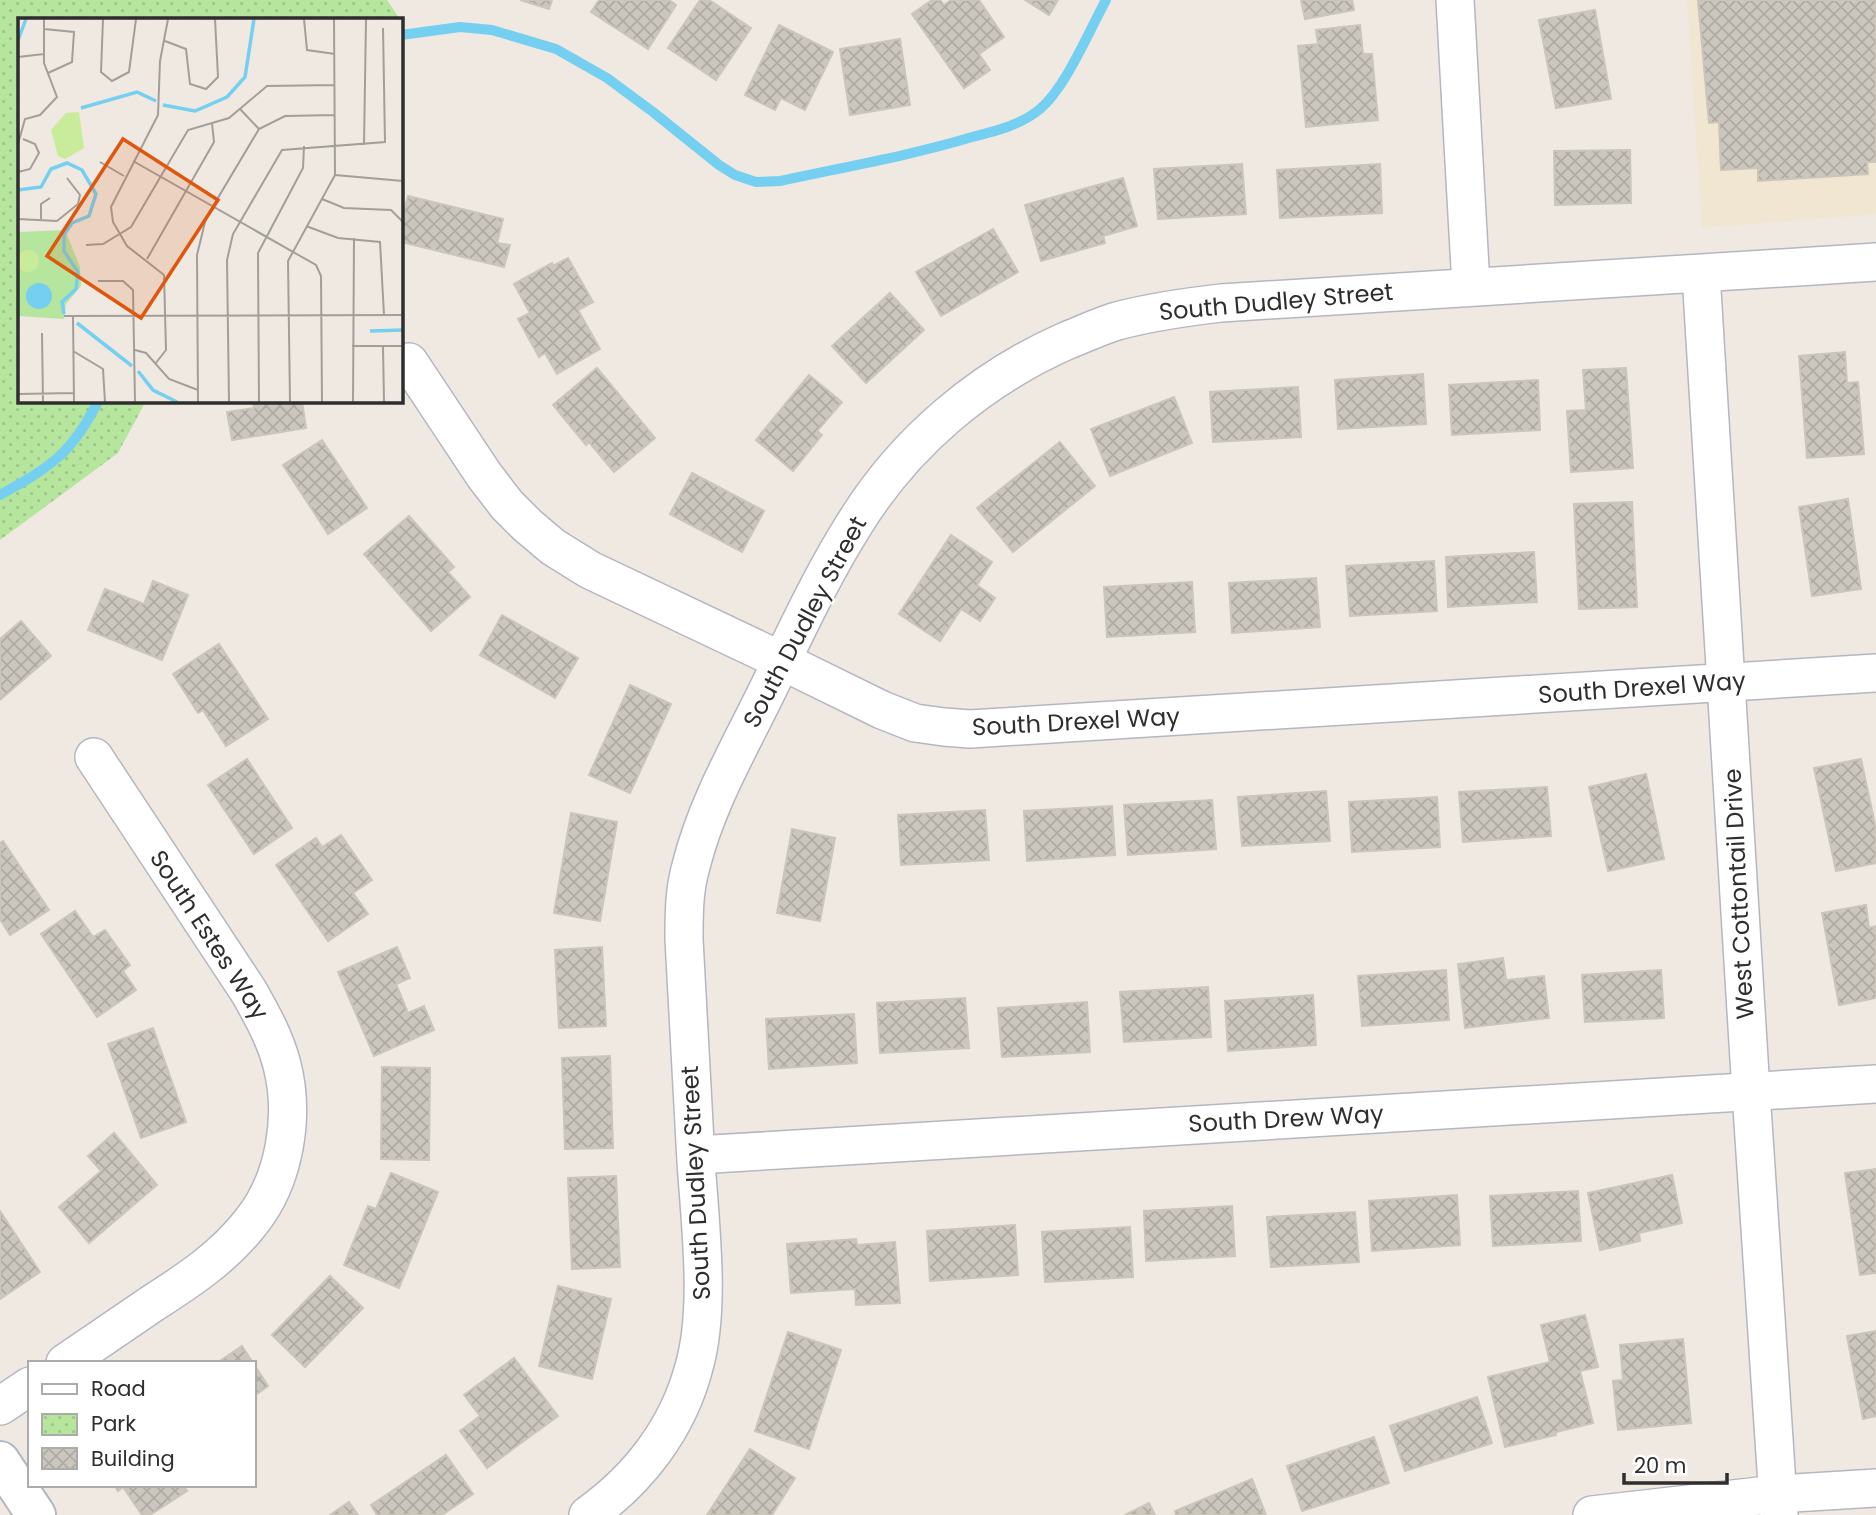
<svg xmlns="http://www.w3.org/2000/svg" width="1876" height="1515" font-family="Poppins,sans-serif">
	<defs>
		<pattern id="park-dots" width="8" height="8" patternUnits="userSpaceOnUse" patternTransform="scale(1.75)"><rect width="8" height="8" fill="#b6e59e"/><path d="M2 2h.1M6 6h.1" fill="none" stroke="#9dc588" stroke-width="1.8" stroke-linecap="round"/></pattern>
		<pattern id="building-cross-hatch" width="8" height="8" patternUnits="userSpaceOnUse" patternTransform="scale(1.75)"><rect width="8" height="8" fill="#cbc7bf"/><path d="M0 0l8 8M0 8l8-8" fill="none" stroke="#afaba4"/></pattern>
	</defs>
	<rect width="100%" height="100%" fill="#efe9e1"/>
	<polygon fill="#f0e6d1" points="1687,0 1876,0 1876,214 1702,228"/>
	<polygon fill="url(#park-dots)" points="0,0 387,0 400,19 19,19 19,401 146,401 118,453 0,540"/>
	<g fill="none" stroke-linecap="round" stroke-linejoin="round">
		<g stroke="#75cff0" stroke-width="10">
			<path d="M401,35l59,-8 32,3 64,19 51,29 46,34 66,53 16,10 21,7 24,-1c64,-14 129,-25 192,-44 24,-6 49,-12 68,-28 26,-22 49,-78 66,-109"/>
			<path d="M0,495c50,-28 72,-41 98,-94"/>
		</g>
	</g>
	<g fill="url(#building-cross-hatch)" stroke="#cbc5ba" stroke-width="2">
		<polygon points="520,0 552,0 549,9"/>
		<polygon points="599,0 669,0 676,5 648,49 591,12"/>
		<polygon points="700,0 709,0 751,28 716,80 668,48"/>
		<polygon points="932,0 940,0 944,5 951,0 979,0 1004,37 979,54 990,70 964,88 912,14"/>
		<polygon points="1025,0 1058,0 1049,15"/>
		<polygon points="1301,0 1352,0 1354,10 1305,19"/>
		<polygon points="1698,0 1876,0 1876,162 1867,162 1868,174 1758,181 1758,168 1721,170 1719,122 1709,123"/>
		<polygon points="1595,10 1611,99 1556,108 1539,20"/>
		<polygon points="779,25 833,52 805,110 781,98 775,110 745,95"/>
		<polygon points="1360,25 1363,54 1372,54 1378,120 1306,127 1298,46 1318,44 1316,30"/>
		<polygon points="900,39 910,105 850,115 840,49"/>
		<polygon points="1630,150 1631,203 1555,205 1554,151"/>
		<polygon points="1242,164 1246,214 1158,219 1154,169"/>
		<polygon points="1380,164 1382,213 1280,218 1277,170"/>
		<polygon points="1123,178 1137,226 1103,236 1105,243 1041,261 1025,205"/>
		<polygon points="408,196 503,219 497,243 510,245 504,267 401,242 401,225"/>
		<polygon points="993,229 1018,272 941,316 916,272"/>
		<polygon points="568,258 593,302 578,310 600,349 557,374 545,353 539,357 518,319 530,313 514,284 552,263 553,266"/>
		<polygon points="890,293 924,330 866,383 832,346"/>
		<polygon points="1845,352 1847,383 1858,382 1864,454 1807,458 1799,356"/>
		<polygon points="597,368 655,438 614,472 589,442 586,445 553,405"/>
		<polygon points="1626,368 1633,468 1571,472 1567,411 1586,410 1583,370"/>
		<polygon points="1423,374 1426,424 1338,429 1335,380"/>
		<polygon points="809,375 842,402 817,431 822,435 793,471 756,440"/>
		<polygon points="1538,380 1540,430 1452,435 1449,385"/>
		<polygon points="1298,387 1301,437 1213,442 1210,392"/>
		<polygon points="1174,397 1192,443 1110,476 1091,429"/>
		<polygon points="253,401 302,401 306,428 232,440 227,412 254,408"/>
		<polygon points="322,440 367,508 328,534 283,465"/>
		<polygon points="1060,442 1095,486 1013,552 977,508"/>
		<polygon points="692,473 764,511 742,552 670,514"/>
		<polygon points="1848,499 1861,589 1812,596 1799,507"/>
		<polygon points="1632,502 1637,607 1579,609 1574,504"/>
		<polygon points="409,516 454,567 448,572 470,597 431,631 364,554"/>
		<polygon points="951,535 992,562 977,585 995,598 980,621 961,609 940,641 899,614"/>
		<polygon points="1534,552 1537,602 1448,607 1446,557"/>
		<polygon points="1434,561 1437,611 1350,616 1346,566"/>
		<polygon points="1316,578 1320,627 1232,633 1229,583"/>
		<polygon points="153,581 188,595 162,660 88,630 105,589 144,604"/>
		<polygon points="1192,582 1195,632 1107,637 1104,587"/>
		<polygon points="502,615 578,658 555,698 480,655"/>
		<polygon points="21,621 51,656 0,700 0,639"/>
		<polygon points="219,644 268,719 226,746 203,710 198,713 173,674"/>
		<polygon points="630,685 671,704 630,793 589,775"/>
		<polygon points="247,759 292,828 254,854 208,785"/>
		<polygon points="1861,759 1876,829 1876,863 1836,871 1814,768"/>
		<polygon points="1646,774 1664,859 1608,871 1589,787"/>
		<polygon points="1547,787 1551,836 1463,842 1459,792"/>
		<polygon points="1326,791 1330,841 1242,846 1238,797"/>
		<polygon points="1437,797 1440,847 1352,852 1349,802"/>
		<polygon points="1212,800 1216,849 1128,855 1124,805"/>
		<polygon points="1112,806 1115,855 1027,861 1024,811"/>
		<polygon points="985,810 989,860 901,865 898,815"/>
		<polygon points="571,813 617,822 600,921 554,913"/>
		<polygon points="792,829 835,838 820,921 777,913"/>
		<polygon points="341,835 372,880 353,893 368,914 328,941 276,865 316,838 322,847"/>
		<polygon points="3,841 49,910 10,935 0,919 0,843"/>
		<polygon points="1866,905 1869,928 1876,926 1876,998 1839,1005 1822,913"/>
		<polygon points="75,911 93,937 105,930 130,965 123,971 136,990 97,1017 41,934"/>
		<polygon points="397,947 410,978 396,984 408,1013 424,1006 434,1030 374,1056 338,972"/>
		<polygon points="602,947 606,1026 559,1028 555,950"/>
		<polygon points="1503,958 1506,980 1544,976 1549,1018 1465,1028 1458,964"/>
		<polygon points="1446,970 1449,1020 1362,1026 1358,976"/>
		<polygon points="1661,970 1664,1018 1585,1022 1582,975"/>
		<polygon points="1208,987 1211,1037 1124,1042 1120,992"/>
		<polygon points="1313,995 1316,1045 1228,1051 1225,1001"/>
		<polygon points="965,998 969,1048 880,1053 877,1003"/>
		<polygon points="1087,1002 1090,1052 1002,1057 998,1008"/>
		<polygon points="854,1014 857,1063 769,1069 766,1019"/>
		<polygon points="153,1028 186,1122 141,1138 108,1044"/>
		<polygon points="610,1056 613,1148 565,1149 562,1058"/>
		<polygon points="382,1067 430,1068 429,1160 381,1159"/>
		<polygon points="114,1133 157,1185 89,1243 59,1207 101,1171 88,1156"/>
		<polygon points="1876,1169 1876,1273 1860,1275 1845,1173"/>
		<polygon points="391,1173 438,1192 399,1288 344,1265 368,1206 376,1209"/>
		<polygon points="1672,1175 1682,1223 1639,1233 1640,1241 1600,1250 1588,1193"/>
		<polygon points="616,1176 620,1267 572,1269 568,1178"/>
		<polygon points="1578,1191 1581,1241 1493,1246 1490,1196"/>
		<polygon points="1457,1195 1460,1245 1372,1251 1369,1201"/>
		<polygon points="1232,1206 1235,1256 1146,1261 1144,1211"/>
		<polygon points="0,1211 40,1272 0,1299"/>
		<polygon points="1355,1212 1359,1262 1271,1267 1267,1217"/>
		<polygon points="1015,1225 1018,1275 930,1281 927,1231"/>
		<polygon points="1130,1227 1133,1277 1045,1282 1042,1232"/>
		<polygon points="856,1239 857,1245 895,1242 900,1303 856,1305 855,1289 791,1293 787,1244"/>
		<polygon points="330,1276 363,1308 305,1367 272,1335"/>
		<polygon points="558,1286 611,1299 592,1379 539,1366"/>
		<polygon points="1585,1315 1598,1367 1580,1371 1593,1423 1556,1432 1556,1435 1505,1447 1488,1377 1550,1362 1541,1325"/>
		<polygon points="1876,1331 1876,1416 1863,1419 1847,1336"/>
		<polygon points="788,1332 841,1350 809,1449 755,1431"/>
		<polygon points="1683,1339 1691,1423 1618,1430 1613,1381 1623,1380 1620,1345"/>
		<polygon points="242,1346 253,1363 217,1363"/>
		<polygon points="514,1358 558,1416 487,1468 460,1431 480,1416 464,1395"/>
		<polygon points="254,1364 268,1386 254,1396"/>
		<polygon points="1477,1397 1492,1443 1405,1471 1390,1426"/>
		<polygon points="1374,1437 1389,1483 1302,1511 1287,1466"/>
		<polygon points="750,1449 795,1478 772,1515 707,1515"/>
		<polygon points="446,1455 473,1494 442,1515 377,1515 371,1505"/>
		<polygon points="1252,1479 1266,1515 1176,1515 1175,1511"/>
		<polygon points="114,1485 183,1485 187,1491 150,1515 142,1515 123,1487 118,1491"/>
		<polygon points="349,1502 358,1515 330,1515"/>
		<polygon points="1149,1503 1155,1515 1125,1515"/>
	</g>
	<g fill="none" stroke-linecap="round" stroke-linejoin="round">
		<defs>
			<g id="street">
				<polyline points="1455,0 1471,286"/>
				<polyline points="1701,274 1751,1092 1779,1515"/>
				<polyline points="409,362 484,475 507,505 527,525 553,547 590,570 782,661 882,710 915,723 944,727 970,729 1876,673"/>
				<polyline points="696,1155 1876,1084"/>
				<path d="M65,1363c29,-20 59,-40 88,-60 36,-23 72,-47 98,-81 34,-42 44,-106 31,-157 -7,-27 -20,-50 -33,-73l-155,-235"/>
				<polyline points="0,1406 30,1386"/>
				<path d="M588,1515c51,-36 90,-87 106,-148 17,-59 6,-143 2,-206 -4,-74 -8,-148 -12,-222 0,-25 0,-49 7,-73 16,-64 50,-121 78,-179 27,-55 53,-112 86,-164 50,-81 126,-145 213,-183 16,-6 32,-14 49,-19 34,-9 69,-14 104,-18 219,-15 437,-27 655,-41"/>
				<polyline points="1592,1515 1777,1494 1876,1488"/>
			</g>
			<polyline id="secondary" points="0,1461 36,1515"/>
		</defs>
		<use href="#street" stroke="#b4b7c1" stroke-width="40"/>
		<use href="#secondary" stroke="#b4b7c1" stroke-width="42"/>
		<use href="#street" stroke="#fff" stroke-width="37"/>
		<use href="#secondary" stroke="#fff" stroke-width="38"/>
	</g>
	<g text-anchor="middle" stroke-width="5" stroke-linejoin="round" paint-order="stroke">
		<g font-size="24" fill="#2e2e2e" stroke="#fff">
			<text transform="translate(1276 302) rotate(-5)" y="8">South Dudley Street</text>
			<text transform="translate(805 622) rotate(-62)" y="8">South Dudley Street</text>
			<text transform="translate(1642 688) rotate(-4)" y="8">South Drexel Way</text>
			<text transform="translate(1076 722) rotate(-3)" y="8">South Drexel Way</text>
			<text transform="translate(1739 894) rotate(-93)" y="8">West Cottontail Drive</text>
			<text transform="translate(209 935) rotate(57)" y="8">South Estes Way</text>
			<text transform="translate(1286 1119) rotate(-3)" y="8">South Drew Way</text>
			<text transform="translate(696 1183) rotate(-93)" y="8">South Dudley Street</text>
		</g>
	</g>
	<g transform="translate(18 18)">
		<rect width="385" height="385" fill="#efe9e1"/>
		<path d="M47,212l15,37 1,19 -15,18 -2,15 -46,-3v-84z" fill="#b6e59e"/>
		<path d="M61,94l5,36 -19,11 -7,-3 -7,-26 15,-17zM-1 243a11 11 0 1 1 22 0a11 11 0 1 1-22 0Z" fill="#c9ec9a"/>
		<path d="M8 278a13 13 0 1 1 26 0a13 13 0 1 1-26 0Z" fill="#75cff0"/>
		<path fill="none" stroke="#75cff0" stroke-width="3.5" d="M0,22l8,-21M145,87l32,6 32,-14 18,-20 9,-58M63,90l56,-16 19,9M0,172l23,-3 10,-18 16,-6 15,7 14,24 -7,22 -17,7 -8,12v16l14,21 -2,17 -14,13 2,12M59,305l55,43M352,313l33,-1M120,353l15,19 24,12"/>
		<path fill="none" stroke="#a29e99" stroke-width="2" d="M85,1l-2,53 11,9 17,-9 7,-53M286,1l3,31 28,4M26,11l30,3 -2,30 -24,11M147,23l21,8 4,35 16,5 12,-12 -3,-58M0,39l26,-3M222,91l19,20M0,126l7,-25 15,-4 17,-18 -13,-34v-44M346,127l2,-126M115,143l183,104 5,11 1,126M82,144l24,14M0,154l12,-3 9,-16 -4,-9 -12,-5M317,157l68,6M304,181l22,9 47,2 12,12M0,201l39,2 21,-17 2,-9 -13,-17M23,201v-15l9,-6M288,208l32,12 42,4 4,73M68,227l17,-1 28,-17 57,-97 41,-12 38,-32 68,-1M129,241l67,-117 -2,-19M80,263h25l10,9 2,112M46,298l339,-1M55,298l1,86M24,315l1,69M334,328h51M365,329l1,55M117,332l11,3 23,26 29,11M55,333l30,18 2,33M137,346l11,-14 -2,-75 -37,-29 -14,-24 -2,-15 47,-92 2,-54 8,-42M0,376l56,-1M180,384l-1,-147 9,-37 53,-89 26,-13 50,-1M211,384l-2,-142 6,-26 49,-84 103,-8 -2,-114M241,384l-1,-149 45,-85 1,-22M272,384l-2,-141 47,-86 -1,-156M335,384l1,-164"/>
		<path fill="#df570e" fill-opacity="0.15" stroke="#df570e" stroke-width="3.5" d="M105,121l95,61 -77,118 -94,-62z"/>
		<rect width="385" height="385" fill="none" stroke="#2e2e2e" stroke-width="3.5"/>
	</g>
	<rect x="28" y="1361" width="228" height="126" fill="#ffffff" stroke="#ababab" stroke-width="2"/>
	<rect x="42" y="1384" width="35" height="10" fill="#ffffff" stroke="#ababab" stroke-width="2"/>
	<text x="91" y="1396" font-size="21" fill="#2e2e2e">Road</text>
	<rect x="42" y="1414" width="35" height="21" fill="url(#park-dots)" stroke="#ababab" stroke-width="2"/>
	<text x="91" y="1431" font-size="21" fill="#2e2e2e">Park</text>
	<rect x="42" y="1448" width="35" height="21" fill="url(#building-cross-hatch)" stroke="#ababab" stroke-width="2"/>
	<text x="91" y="1466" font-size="21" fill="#2e2e2e">Building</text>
	<path d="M1624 1473v10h103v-10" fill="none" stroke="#2e2e2e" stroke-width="3.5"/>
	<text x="1634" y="1473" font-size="21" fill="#2e2e2e" stroke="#ffffff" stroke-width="5" paint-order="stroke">20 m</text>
</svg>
